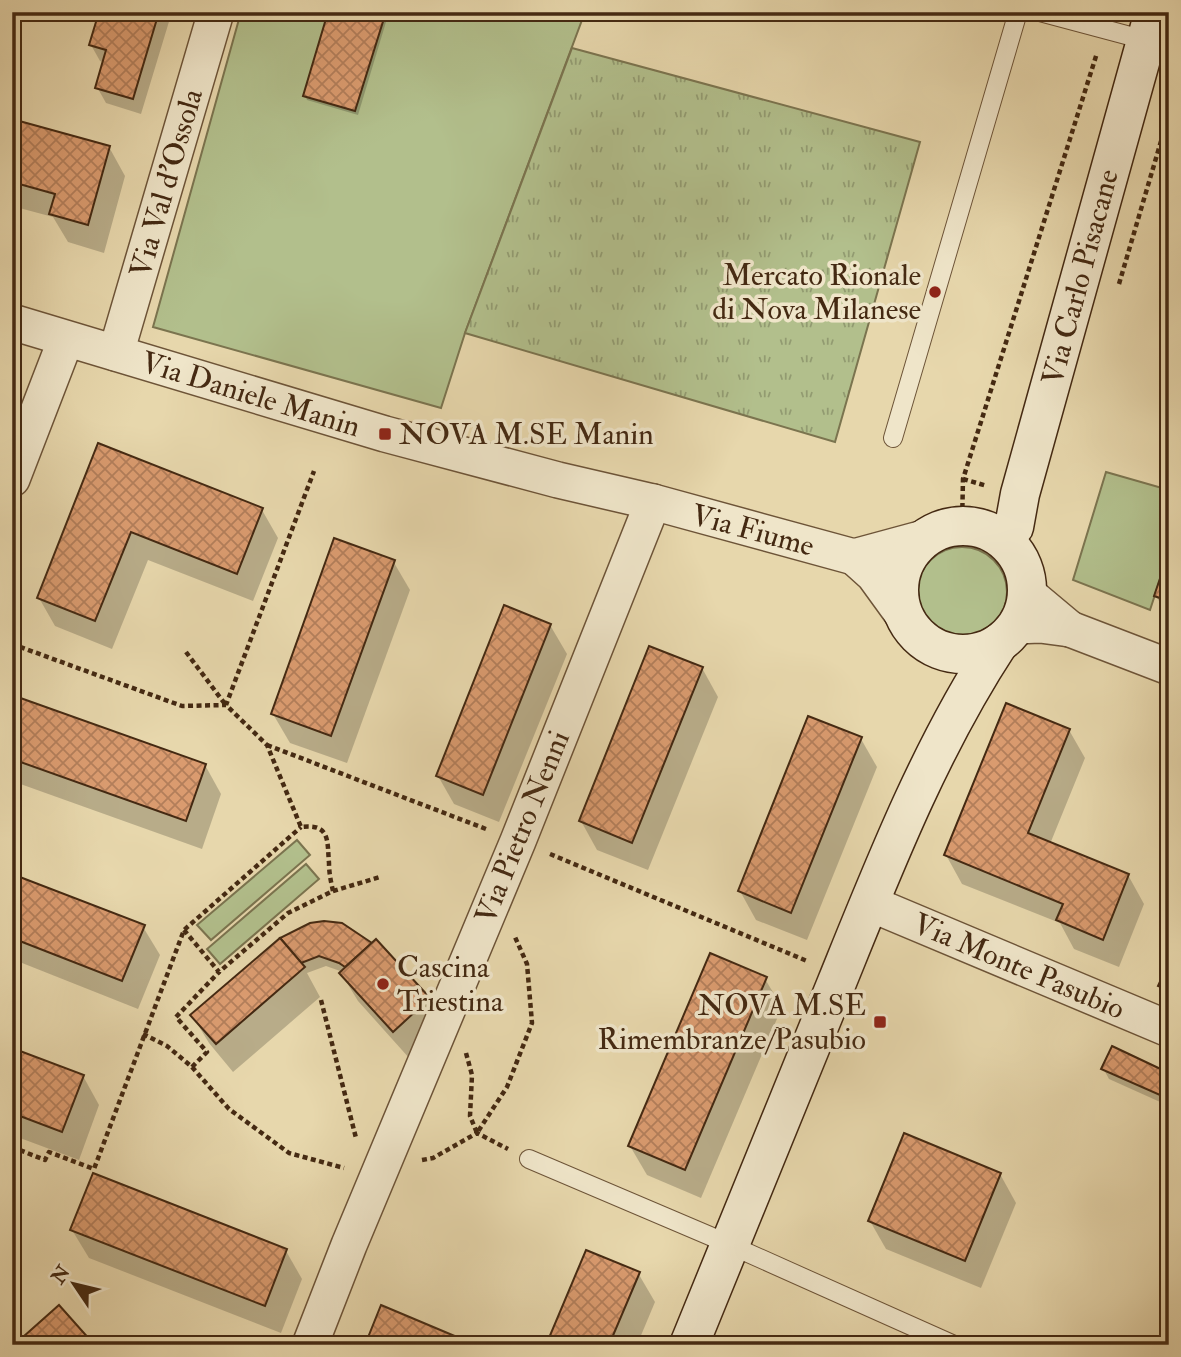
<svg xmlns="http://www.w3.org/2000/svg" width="1181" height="1357" font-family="'IM FELL Double Pica',serif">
	<defs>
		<pattern id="park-tufts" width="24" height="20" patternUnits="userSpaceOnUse" patternTransform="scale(1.75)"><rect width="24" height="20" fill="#b2bf8c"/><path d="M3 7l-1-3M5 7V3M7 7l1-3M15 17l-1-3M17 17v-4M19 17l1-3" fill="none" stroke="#929b71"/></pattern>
		<pattern id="building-cross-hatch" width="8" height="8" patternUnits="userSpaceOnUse" patternTransform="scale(1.75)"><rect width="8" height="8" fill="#da9b6f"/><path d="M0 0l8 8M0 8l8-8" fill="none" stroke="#b27e5a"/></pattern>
	</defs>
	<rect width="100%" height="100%" fill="#e7d7ac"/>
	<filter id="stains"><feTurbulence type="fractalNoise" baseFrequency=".00286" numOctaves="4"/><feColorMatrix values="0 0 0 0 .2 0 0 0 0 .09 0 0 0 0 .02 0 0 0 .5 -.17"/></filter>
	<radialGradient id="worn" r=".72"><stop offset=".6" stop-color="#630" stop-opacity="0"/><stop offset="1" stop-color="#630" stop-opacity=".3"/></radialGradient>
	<g fill="#b2bf8c" stroke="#7b744f" stroke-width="2">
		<polygon points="241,12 585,12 465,333 441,408 153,327"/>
		<polygon points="1106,472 1169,490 1169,552 1150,610 1073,580"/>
		<circle cx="962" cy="592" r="45"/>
		<polygon points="297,840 310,855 211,940 197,925"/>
		<polygon points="306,864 319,879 220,964 207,949"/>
	</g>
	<polygon fill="url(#park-tufts)" stroke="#7b744f" stroke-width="2" points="572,48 920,142 835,442 465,333"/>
	<g fill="#0003">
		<polygon points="21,12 37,12 36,17"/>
		<polygon points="101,12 170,12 171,15 141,114 106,103 97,87 104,62 100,61 91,45"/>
		<polygon points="330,12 389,12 358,115 307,100 305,95"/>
		<polygon points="12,120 109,147 125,176 104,253 68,242 53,217 12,206"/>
		<polygon points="99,446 262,510 278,538 253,601 148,560 112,649 55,626 39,598"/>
		<polygon points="1169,558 1169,612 1165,611 1156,596"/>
		<polygon points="393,561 410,590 347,763 290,743 273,714"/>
		<polygon points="550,625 567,654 499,822 454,804 438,776"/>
		<polygon points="702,668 718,697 648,870 597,850 581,821"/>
		<polygon points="12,697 205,765 221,794 202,849 12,781"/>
		<polygon points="1069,730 1085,758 1050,844 1128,875 1144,904 1119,967 1074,949 1060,923 962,884 946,855"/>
		<polygon points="861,739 877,767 807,940 756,920 740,891"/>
		<polygon points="12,875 143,927 160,955 138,1009 12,959"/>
		<polygon points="281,939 371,945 428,999 445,1027 410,1059 358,1001 341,973 343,972 326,966 307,973 320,997 233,1072 209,1043 192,1015"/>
		<polygon points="1169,966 1169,1000 1160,986"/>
		<polygon points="765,979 782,1007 701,1198 647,1175 630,1146"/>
		<polygon points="12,1050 83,1076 99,1105 79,1160 12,1135"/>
		<polygon points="1103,1068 1169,1075 1169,1106 1109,1079"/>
		<polygon points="1000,1174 1016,1203 981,1288 886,1249 870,1221"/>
		<polygon points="72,1230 286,1251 302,1279 281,1333 89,1258"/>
		<polygon points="638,1273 655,1302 637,1345 548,1345"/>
	</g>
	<g fill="url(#building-cross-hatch)" stroke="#442912" stroke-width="2">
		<polygon points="99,12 159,12 133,99 95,88 106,50 89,45"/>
		<polygon points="328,12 386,12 355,111 303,96"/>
		<polygon points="12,119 110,146 88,225 49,214 55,194 12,182"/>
		<polygon points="98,443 263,508 237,574 131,532 95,621 37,598"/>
		<polygon points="334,538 395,560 331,736 271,714"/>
		<polygon points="1169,552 1169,601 1154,596"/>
		<polygon points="504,605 551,624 483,795 436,776"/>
		<polygon points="649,646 703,667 632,843 579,821"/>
		<polygon points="12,695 206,764 186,821 12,759"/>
		<polygon points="1006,703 1070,729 1028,833 1129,874 1103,940 1056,920 1063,904 944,855"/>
		<polygon points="808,716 862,737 791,913 738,891"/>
		<polygon points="12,874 145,925 122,981 12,938"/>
		<polygon points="324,921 342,923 372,943 345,967 339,963 319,956 301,963 280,938 310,923"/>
		<polygon points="280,938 305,967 216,1044 190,1015"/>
		<polygon points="376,939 430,998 393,1032 339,973"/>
		<polygon points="710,953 767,977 685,1170 628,1146"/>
		<polygon points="1169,962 1169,990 1158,986"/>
		<polygon points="1112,1046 1169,1073 1169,1099 1101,1069"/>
		<polygon points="12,1048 84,1075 62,1132 12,1113"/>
		<polygon points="904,1133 1001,1173 965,1261 868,1221"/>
		<polygon points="93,1173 287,1249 265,1306 70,1230"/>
		<polygon points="586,1250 640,1272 609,1345 546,1345"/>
		<polygon points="59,1305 91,1341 87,1345 14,1345"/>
		<polygon points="381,1305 476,1345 365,1345"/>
	</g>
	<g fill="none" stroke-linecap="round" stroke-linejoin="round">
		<defs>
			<g id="lane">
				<polyline points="1040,12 1145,40"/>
				<polyline points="893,438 1018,12"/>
				<polyline points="529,1159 710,1236 954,1345"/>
			</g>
			<g id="street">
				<polyline points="12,322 385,434 558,480 653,502 854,557 924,538"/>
				<polyline points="116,353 216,12"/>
				<polyline points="12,479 66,339"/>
				<polyline points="854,557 874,575 903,615"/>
				<polyline points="1027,593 1070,629"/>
				<polyline points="1015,626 1040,625 1070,629 1169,667"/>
				<polyline points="869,903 1169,1029"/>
				<polyline points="310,1345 349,1245 518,841 653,502"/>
			</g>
			<g id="secondary">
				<circle cx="963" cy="590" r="64"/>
				<polyline points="1003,539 1014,527 1020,494 1154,12"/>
				<path d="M689,1345c50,-121 99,-242 148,-363 47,-116 93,-234 162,-339"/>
			</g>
		</defs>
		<use href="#lane" stroke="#6d5438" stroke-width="20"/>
		<use href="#street" stroke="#6d5438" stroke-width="38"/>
		<use href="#secondary" stroke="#442912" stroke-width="41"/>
		<g stroke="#442912" stroke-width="4.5" stroke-dasharray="5 3.5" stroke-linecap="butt">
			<polyline points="1119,284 1169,114"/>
			<polyline points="963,479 987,486"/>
			<polyline points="962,525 963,479 1097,53"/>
			<polyline points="12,644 182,706 226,705"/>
			<polyline points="186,652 225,704"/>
			<polyline points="267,745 486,829"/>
			<polyline points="550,854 807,961"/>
			<polyline points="333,891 380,877"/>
			<path d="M184,930l35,42 69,-59 45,-22c-2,-9 -4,-18 -4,-28 -2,-21 2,-40 -28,-36l-34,-82 -41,-40 88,-234"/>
			<polyline points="321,1000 356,1138"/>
			<polyline points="143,1034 167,1046 192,1067 229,1109 289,1153 344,1168"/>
			<polyline points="466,1053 472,1075 470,1116 477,1133 507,1087 532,1023 527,964 515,937"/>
			<polyline points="192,1067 207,1052 176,1017 219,972"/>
			<polyline points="12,1147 45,1160 49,1152 94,1169 184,930 301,827"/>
			<polyline points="422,1160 433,1158 477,1133 508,1149"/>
		</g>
		<use href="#lane" stroke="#efe5c9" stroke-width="18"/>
		<use href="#street" stroke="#efe5c9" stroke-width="35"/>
		<use href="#secondary" stroke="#efe5c9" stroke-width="38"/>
	</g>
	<g fill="#8f2418" stroke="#efe5c9" stroke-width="2.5">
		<circle cx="935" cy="292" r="7"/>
		<rect x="378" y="427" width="14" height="14" rx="3.5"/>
		<circle cx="383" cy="984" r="7"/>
		<rect x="873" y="1015" width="14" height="14" rx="3.5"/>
	</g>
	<g text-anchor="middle" stroke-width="7" stroke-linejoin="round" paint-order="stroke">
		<g font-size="30" fill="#442912" stroke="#efe5c9">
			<text transform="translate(166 183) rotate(-74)" y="10">Via Val d'Ossola</text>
			<text transform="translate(1080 277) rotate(-75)" y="10">Via Carlo Pisacane</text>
			<text transform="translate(251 394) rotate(17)" y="10">Via Daniele Manin</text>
			<text transform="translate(753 530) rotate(15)" y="10">Via Fiume</text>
			<text transform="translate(522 827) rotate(-68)" y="10">Via Pietro Nenni</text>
			<text transform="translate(1019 966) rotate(23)" y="10">Via Monte Pasubio</text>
		</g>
		<g font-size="30" fill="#442912" stroke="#efe5c9" text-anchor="end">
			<text x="921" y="285">Mercato Rionale<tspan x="921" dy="34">di Nova Milanese</tspan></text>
			<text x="399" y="444" text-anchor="start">NOVA M.SE Manin</text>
			<text x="397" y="977" text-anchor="start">Cascina<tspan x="397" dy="34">Triestina</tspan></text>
			<text x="866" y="1015">NOVA M.SE<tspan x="866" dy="34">Rimembranze/Pasubio</tspan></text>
		</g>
	</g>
	<rect width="1181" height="1357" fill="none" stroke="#e7d7ac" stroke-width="42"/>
	<rect x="14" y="14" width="1153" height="1329" fill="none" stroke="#442912" stroke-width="3.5"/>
	<rect x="21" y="21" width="1139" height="1315" fill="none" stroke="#442912" stroke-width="2"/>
	<g transform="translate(74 1284) rotate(305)" stroke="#efe5c9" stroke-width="5" paint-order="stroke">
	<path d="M0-5L12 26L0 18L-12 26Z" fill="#442912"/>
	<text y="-10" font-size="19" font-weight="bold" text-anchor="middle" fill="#442912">N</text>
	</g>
	<rect width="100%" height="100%" filter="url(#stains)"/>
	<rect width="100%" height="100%" fill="url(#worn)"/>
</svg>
